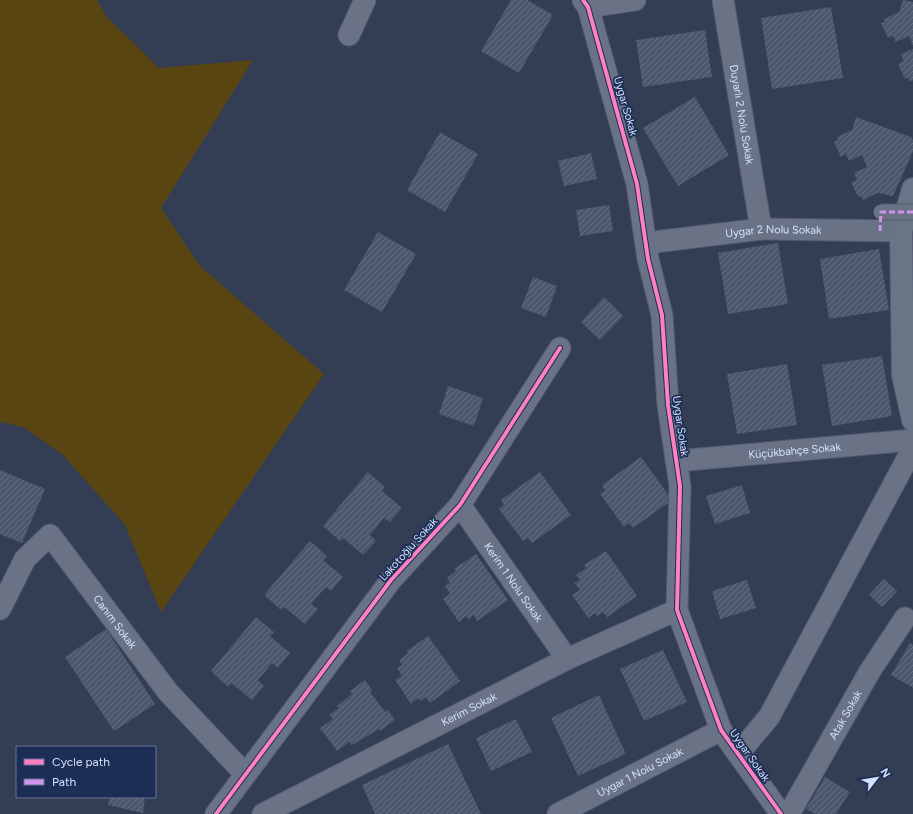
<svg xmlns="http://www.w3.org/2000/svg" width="913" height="814" font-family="Figtree,sans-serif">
	<defs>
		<pattern id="building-hatch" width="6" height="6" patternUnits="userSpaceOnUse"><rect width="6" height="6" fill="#4c566d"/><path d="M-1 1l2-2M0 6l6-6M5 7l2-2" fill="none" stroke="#656e83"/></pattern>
	</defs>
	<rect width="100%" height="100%" fill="#333d54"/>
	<polygon fill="#594511" points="0,0 97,0 107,17 159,68 253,60 161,208 200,266 324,374 161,612 125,525 63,455 23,427 0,422"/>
	<g fill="url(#building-hatch)">
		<polygon points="511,0 527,0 553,15 519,73 481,51"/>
		<polygon points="903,0 913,2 913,46 909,36 896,42 893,36 888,38 881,23 885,22 884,19 899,12"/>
		<polygon points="831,7 843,78 772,89 761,18"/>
		<polygon points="705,30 712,77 643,87 636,40"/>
		<polygon points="913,49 913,80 910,82 908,77 905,79 898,64 904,61 901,54"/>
		<polygon points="695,97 729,155 678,186 643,128"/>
		<polygon points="856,117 911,137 913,140 913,151 893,196 878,193 863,200 861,196 858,197 851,182 857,180 854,173 867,167 862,155 849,161 846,154 841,157 834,142 838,140 837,137 852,130"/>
		<polygon points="440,132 478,154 445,212 407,190"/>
		<polygon points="591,153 597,179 564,186 558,161"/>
		<polygon points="609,205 613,231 580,236 576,210"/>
		<polygon points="378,232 416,254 382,312 344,290"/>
		<polygon points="778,243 788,304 728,314 718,253"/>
		<polygon points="879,249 889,310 829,319 820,259"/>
		<polygon points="533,277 557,286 546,317 521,308"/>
		<polygon points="604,297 623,316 600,340 581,322"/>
		<polygon points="882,356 892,416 832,426 822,365"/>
		<polygon points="787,364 797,425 737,434 727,374"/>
		<polygon points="448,386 483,398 474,426 439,414"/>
		<polygon points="641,457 672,500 633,528 629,523 624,527 600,494 605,491 602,485"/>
		<polygon points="0,470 45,489 22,543 0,534"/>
		<polygon points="368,472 385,487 382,491 402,508 390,522 384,518 370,535 376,541 363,555 343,538 340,541 323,526"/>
		<polygon points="540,472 571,515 532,543 528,538 523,541 499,509 504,505 501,500"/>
		<polygon points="742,485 750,513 715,524 706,496"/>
		<polygon points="310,541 327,556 323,560 343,577 331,591 326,587 311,604 318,609 305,624 284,607 281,610 264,595"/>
		<polygon points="606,551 637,596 607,617 603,612 597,616 595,613 588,618 572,595 580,590 574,583 580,580 576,575 586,568 584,565"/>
		<polygon points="476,554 508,600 477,621 474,615 468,619 466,616 459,622 443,599 450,594 445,586 450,583 447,578 456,571 454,569"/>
		<polygon points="884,579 897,591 882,607 869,595"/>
		<polygon points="747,580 756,608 720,619 712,591"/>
		<polygon points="256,617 274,632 270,636 290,653 278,668 272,663 258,680 264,686 252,700 231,683 228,687 211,671"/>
		<polygon points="106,629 155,704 114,731 65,657"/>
		<polygon points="428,636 460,681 430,703 426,697 420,701 418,698 411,704 395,680 402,676 397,668 402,665 399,660 408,653 407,651"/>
		<polygon points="910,643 913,645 913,688 891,675"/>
		<polygon points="663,650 687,702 644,721 620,669"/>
		<polygon points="365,680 372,690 370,692 385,712 388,710 395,720 380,731 379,729 352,745 349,742 337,751 320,728 333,719 329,715 339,708 337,706 352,694 350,691"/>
		<polygon points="599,695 626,754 578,776 551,718"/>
		<polygon points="516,719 532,752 491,771 476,738"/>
		<polygon points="448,744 481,814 375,814 362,785"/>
		<polygon points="825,777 850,792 836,814 815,814 806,809"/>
		<polygon points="110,797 145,797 143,813 108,805"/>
	</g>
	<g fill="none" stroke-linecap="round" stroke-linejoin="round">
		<defs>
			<g id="minor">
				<polyline points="583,0 588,7 637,184 648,259 662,315 668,405 680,486 677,610 721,730 781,814"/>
				<path id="s1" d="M723,0l38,229"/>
				<polyline points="588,7 635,0"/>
				<polyline points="349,35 365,0"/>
				<path id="s2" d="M646,243l115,-14 140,2"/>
				<path id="s3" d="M676,461l237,-21"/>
				<path id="s4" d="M460,505l107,154"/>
				<path id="s5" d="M0,609l25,-50 25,-24 118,157 77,82"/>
				<polyline points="738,754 769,717 913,448"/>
				<polyline points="216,814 391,580 460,505 560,348"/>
				<path id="s6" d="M263,814l304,-155 110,-49"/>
				<path id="s7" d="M558,814l163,-84"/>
				<path id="s8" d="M789,814l81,-143 35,-53"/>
			</g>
			<polyline id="primary" points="913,189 901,231 903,375 913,420"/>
		</defs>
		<use href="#minor" stroke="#525a6e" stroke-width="23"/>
		<use href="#primary" stroke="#525a6e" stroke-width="24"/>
		<use href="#minor" stroke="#6a7386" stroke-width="21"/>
		<use href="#primary" stroke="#6a7487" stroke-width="22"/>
		<defs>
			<polyline id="pedestrian-bridge" points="881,212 913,212"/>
		</defs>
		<use href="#pedestrian-bridge" stroke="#525a6e" stroke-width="17" stroke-linecap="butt"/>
		<use href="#pedestrian-bridge" stroke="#6a7386" stroke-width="15"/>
		<polyline stroke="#d193ec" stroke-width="3" stroke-dasharray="6 3" stroke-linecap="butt" points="880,231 881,212 913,212"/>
		<defs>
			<g id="cycleway">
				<polyline points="583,0 588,7 637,184 648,259 662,315 668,405 680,486 677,610 721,730 781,814"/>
				<polyline points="216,814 391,580 460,505 560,348"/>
			</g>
		</defs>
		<use href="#cycleway" stroke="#1c2d56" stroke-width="6"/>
		<use href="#cycleway" stroke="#ff80c0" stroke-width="4"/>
	</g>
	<g text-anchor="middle" stroke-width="3.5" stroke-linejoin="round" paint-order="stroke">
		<g font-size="11" fill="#d4e1fb" stroke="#1c2d56">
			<text transform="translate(626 106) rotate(74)" y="4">Uygar Sokak</text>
			<text dy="4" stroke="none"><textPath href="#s1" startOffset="116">Duyarlı 2 Nolu Sokak</textPath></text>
			<text dy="4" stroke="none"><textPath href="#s2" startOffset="128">Uygar 2 Nolu Sokak</textPath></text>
			<text transform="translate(681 426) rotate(82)" y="4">Uygar Sokak</text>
			<text dy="4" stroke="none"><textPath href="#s3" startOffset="119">Küçükbahçe Sokak</textPath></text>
			<text transform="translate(408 549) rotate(-48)" y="4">Lakotoğlu Sokak</text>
			<text dy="4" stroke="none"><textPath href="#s4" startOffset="94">Kerim 1 Nolu Sokak</textPath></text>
			<text dy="4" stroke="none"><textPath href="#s5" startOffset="199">Canım Sokak</textPath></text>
			<text dy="4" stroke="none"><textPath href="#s6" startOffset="231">Kerim Sokak</textPath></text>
			<text dy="4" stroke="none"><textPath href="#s8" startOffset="114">Atak Sokak</textPath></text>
			<text transform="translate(750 755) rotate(55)" y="4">Uygar Sokak</text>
			<text dy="4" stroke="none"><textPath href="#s7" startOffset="92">Uygar 1 Nolu Sokak</textPath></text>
		</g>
	</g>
	<rect x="16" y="746" width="140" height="52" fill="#1c2d56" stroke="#667598"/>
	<rect x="24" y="759" width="20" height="6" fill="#ff80c0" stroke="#667598"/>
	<text x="52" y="766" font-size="12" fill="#d4e1fb">Cycle path</text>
	<rect x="24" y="779" width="20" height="6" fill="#d193ec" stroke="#667598"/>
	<text x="52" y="786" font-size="12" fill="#d4e1fb">Path</text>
	<g transform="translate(877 778) rotate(59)" stroke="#1c2d56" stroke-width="3" paint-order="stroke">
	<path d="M0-3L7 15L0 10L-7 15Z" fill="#d4e1fb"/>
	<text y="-6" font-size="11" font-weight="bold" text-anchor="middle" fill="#d4e1fb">N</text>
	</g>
</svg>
